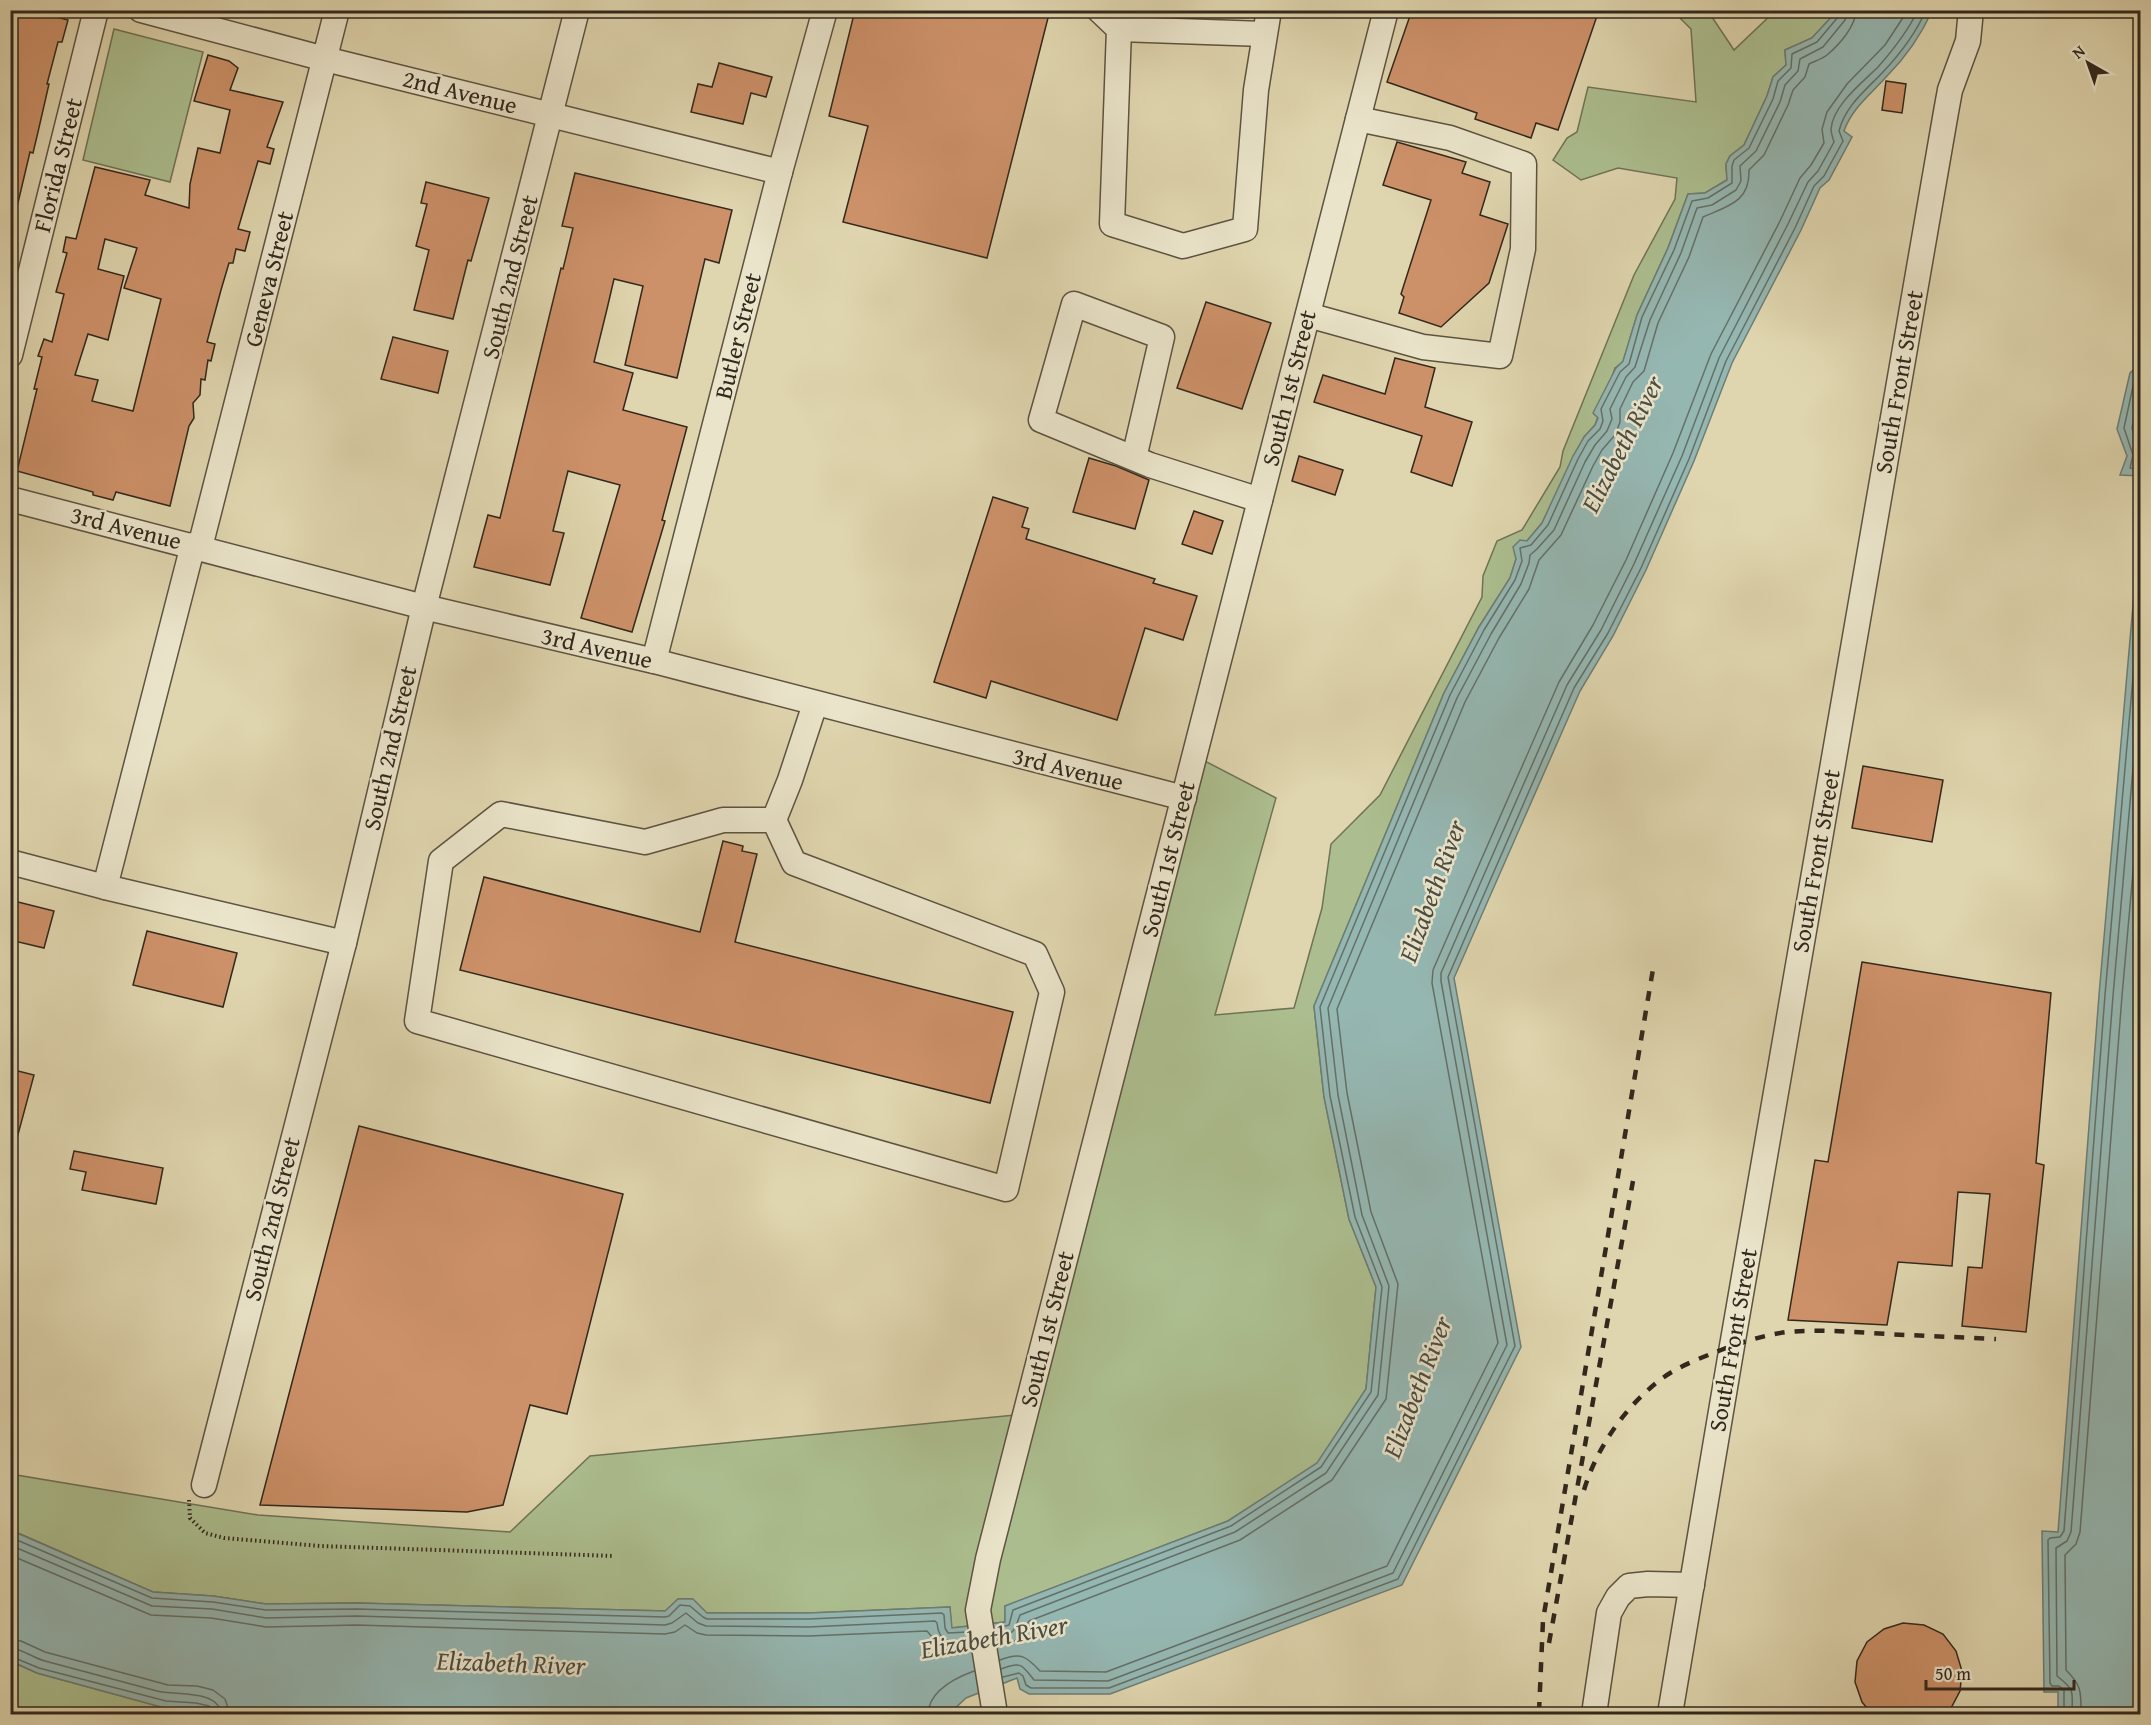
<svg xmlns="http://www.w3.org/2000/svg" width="2151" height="1725" font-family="'Gentium Book Plus',serif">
	<rect width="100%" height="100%" fill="#dfd5ae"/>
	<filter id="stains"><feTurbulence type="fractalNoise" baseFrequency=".00333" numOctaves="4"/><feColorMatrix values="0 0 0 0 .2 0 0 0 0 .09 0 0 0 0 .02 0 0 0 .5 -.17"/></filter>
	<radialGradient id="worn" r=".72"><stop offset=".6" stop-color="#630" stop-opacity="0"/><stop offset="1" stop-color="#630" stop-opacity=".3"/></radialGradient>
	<g fill="#acbe8f" stroke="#6f7356" stroke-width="1.5">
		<polygon points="1673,11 1708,11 1734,50 1775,11 1837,11 1812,38 1785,50 1786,65 1773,77 1767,96 1744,145 1730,156 1726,164 1727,180 1705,193 1688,194 1668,248 1637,315 1623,362 1615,368 1595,425 1584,437 1542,523 1527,541 1516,559 1510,578 1479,627 1444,693 1314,1006 1324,1097 1349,1219 1376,1287 1366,1389 1318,1463 1228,1521 1005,1606 1005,1622 951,1628 950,1607 809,1613 706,1613 692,1599 678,1599 666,1611 356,1603 266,1604 213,1596 153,1592 11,1530 10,1474 258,1515 510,1532 590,1456 1027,1414 1201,759 1276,798 1215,1015 1294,1008 1322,908 1331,844 1380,795 1482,597 1483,576 1497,541 1522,530 1560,467 1563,451 1634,275 1675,199 1677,178 1618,168 1581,180 1553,160 1567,138 1577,132 1588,87 1696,102 1691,29"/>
		<polygon points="114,29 203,52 170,182 83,160"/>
		<polygon points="10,1661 37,1673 165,1708 195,1709 218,1714 11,1714"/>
	</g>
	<g fill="#95b7b2" stroke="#6d7e76" stroke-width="1.5">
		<path d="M1837,11h95c-11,24 -26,46 -45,65 -16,18 -35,32 -43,55l8,6 -23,43 -9,8 -19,42 -69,133 -38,98 -48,109 -33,66 -33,55 -126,287 67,369 -119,238 -292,109h-81l-9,-5 -3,-11 -51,20 -17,16h-731l-23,-5 -30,-1 -128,-35 -26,-12 -1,-131 143,62 60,4 53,8 90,-1 309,8 13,-12h15l14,14h102l141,-6 2,21 53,-6v-16l223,-85 89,-58 49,-74 10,-102 -27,-68 -25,-122 -10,-91 130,-313 35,-66 31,-49 6,-19 -3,-12 7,-7 7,1 15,-18 31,-67 11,-19 11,-12 3,-7 -5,-5 23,-45 7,-7 14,-46 31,-67 20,-54 17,-1 22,-13 -1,-16 4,-8 14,-11 23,-49 6,-19 13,-12 -1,-15 27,-12z"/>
		<polygon points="2140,364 2140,476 2120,475 2127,456 2117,429 2130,373"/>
		<polygon points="2140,525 2140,1714 2058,1714 2058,1692 2044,1692 2042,1531 2058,1532 2099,995"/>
	</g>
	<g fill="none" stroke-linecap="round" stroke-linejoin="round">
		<g stroke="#647068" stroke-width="1.5">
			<polyline points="2140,372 2135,377 2124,428 2133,455 2130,468 2140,470"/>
			<polyline points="2140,388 2132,428 2140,453"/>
			<polyline points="10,1537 152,1598 213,1602 266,1610 356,1609 665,1617 669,1616 680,1605 690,1606 703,1617 707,1619 809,1619 942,1613 944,1615 945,1628 948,1633 968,1632"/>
			<path d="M10,1545l142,61 60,3 54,9 90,-2 309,9 7,-2 14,-10 12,10 8,3 103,1 126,-6 2,2c2,22 15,19 32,17"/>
			<path d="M10,1555l141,60 60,3 55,9 90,-2 309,9 10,-2 10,-7 12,8 9,2 103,1 118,-5c18,21 13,21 44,18"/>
			<polyline points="995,1629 1009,1625 1013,1610 1231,1526 1321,1467 1371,1392 1382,1287 1355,1217 1330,1096 1320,1007 1450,695 1484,630 1515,580 1522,561 1520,548 1531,545 1548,525 1578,459 1588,441 1600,429 1603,421 1601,409 1620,372 1629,364 1642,317 1674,250 1692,201 1708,198 1732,183 1732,166 1734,160 1749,148 1773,99 1778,81 1791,68 1792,54 1817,42 1838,17 1840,10"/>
			<path d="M996,1636c20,-2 18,-5 24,-21l215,-83 91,-59 52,-78 11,-109 -27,-71 -24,-120 -10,-87 129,-310 34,-64 30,-50 8,-21 1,-8 7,-6 17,-19 31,-68 10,-17 12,-14 5,-12 -2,-10 16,-32 9,-10 15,-47 31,-67 16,-45 15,-3 24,-15 5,-9 -1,-15 16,-15 24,-49 5,-17 13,-14 2,-12 23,-12 22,-27 2,-10"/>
			<polyline points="10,1639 21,1641 45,1652 168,1685 197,1686 213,1690 225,1699 230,1714"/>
			<path d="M997,1645c21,-2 23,-6 32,-24l211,-81 92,-60 54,-81 12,-115 -27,-72 -24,-119 -10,-84 128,-307 34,-64 30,-49 10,-29 22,-25 32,-69 9,-16 13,-15 5,-13v-13l13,-27 11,-11 14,-48 31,-66 14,-40c25,-11 47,-15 46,-47l15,-15 24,-50 5,-15 12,-13 4,-13c6,-3 13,-5 18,-9 12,-10 29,-29 29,-45"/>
			<path d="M10,1648c13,1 23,10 35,13 37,10 75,20 112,30 18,5 62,-2 64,23"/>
			<polyline points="10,1656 39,1668 166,1701 196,1703 209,1706 212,1709 213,1714"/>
			<path d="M1000,1660c21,-8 26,-4 40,11l66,1 281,-106 111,-223 -66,-360 1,-13 126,-288 34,-57 33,-65 47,-107 38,-99 69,-133 20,-43 11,-13 13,-22 -2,-14 5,-17 20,-28 38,-39 23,-35"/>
			<path d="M1001,1669c21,-8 21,-4 33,11l74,1 285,-108 114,-228 -66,-364v-8l126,-288 34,-55 33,-66 48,-108 37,-98 69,-134 20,-42 10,-11 16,-29c-1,-4 -3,-8 -3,-13 2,-24 31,-46 47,-62 15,-17 30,-36 40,-57"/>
			<path d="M1003,1677l16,-4 4,3 3,9 5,3h78l289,-109 117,-233 -67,-369 126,-289 34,-55 33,-65 48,-109 37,-98 69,-133 19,-42 10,-10 19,-35 -4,-10c6,-25 27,-41 44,-59 17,-18 33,-39 43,-62"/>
			<path d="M928,1714c1,-23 27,-36 46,-43"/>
			<polyline points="2064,1714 2064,1690 2059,1686 2052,1686 2050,1683 2048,1540 2050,1538 2060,1537 2064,1531 2105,995 2140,598"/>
			<path d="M2072,1714c0,-23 4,-23 -15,-38l-1,-128 11,-7 4,-9 42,-536 27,-307"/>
			<path d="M2081,1714c0,-22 1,-28 -15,-44l-1,-115 11,-11 4,-12 42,-536 18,-203"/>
		</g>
	</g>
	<g fill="#cd9169" stroke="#32281d" stroke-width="1.5" fill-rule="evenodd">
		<polygon points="13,10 30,10 68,20 62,42 58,42 47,84 49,84 38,132 33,153 30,152 17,207 10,207 10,19"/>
		<polygon points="855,10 1050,10 987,258 843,222 868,126 829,116"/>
		<polygon points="1412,10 1599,10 1558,130 1536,123 1531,138 1475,119 1477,113 1387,82"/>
		<path d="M208,55l21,6 9,7 -8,22 53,12 -16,45 7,2 -4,15 -12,-3 -20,68 12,3 -5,19 -9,-2 -3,14h-4l-8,27 -14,52 8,2 -4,17 -3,-1 -3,20 -4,-1 -1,16 -7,8 1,15 -5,8 -19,80 -54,-14 -3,8 -20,-5v-3l-76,-21 20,-82h-3l8,-32 -4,-1 6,-17 8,3 12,-48 -8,-2 11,-39 -4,-1 3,-15 10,2 19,-72 55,13 -5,15 44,13 1,-24 8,-36 22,5 10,-43 -36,-9zM105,239l32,9 -13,40 37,11 -28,112 -41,-10 6,-21 -23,-5 13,-41 20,6 16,-64 -26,-7z"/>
		<polygon points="719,63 772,77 766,97 751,93 743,124 691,112 698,84 712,87"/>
		<polygon points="1886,81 1906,84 1902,113 1882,110"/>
		<polygon points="1397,142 1466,162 1462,173 1490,182 1480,215 1508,224 1489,283 1441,327 1399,313 1404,297 1401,294 1431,200 1383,185"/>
		<polygon points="575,173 732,210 719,263 705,259 677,378 625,365 643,286 614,279 607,309 594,362 633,373 623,410 687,427 662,520 665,521 632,632 581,618 620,485 568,471 553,531 564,533 550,585 474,567 488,515 500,518 561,268 563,269 573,228 562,226"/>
		<polygon points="426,182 489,198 471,261 468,260 453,319 414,310 429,250 416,246 427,204 421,203"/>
		<polygon points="1206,302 1271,323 1242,409 1177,388"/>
		<polygon points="393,337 448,351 438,393 381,379"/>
		<polygon points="1395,358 1435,368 1425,407 1472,422 1452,486 1411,472 1422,436 1314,402 1323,375 1385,394"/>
		<polygon points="1299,456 1343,470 1335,495 1292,481"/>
		<polygon points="1089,458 1116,466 1149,480 1135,529 1073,512"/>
		<polygon points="993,497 1028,508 1022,527 1029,529 1026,539 1155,579 1153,583 1197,596 1183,640 1145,628 1117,720 991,681 986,698 934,682"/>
		<polygon points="1194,511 1223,521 1212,554 1182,544"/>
		<polygon points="1863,766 1943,780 1932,842 1852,828"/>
		<polygon points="723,841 743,846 742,851 757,854 735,942 1013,1012 990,1103 460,970 484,877 700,932"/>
		<polygon points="10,900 54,911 44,948 10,940"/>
		<polygon points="147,931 237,953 223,1007 133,985"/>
		<polygon points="1862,962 2051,993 2036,1163 2044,1165 2026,1332 1962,1326 1968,1267 1982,1268 1990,1194 1958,1192 1952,1266 1898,1262 1887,1325 1788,1320 1815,1160 1828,1162"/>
		<polygon points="10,1069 34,1075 16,1142 10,1141"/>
		<polygon points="359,1126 623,1194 567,1414 530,1405 503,1505 467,1512 260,1505"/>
		<polygon points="74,1151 163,1168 156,1204 82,1190 86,1172 70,1169"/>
		<polygon points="1903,1623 1924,1625 1943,1634 1956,1651 1962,1671 1960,1691 1950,1710 1945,1714 1872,1714 1862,1702 1855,1682 1857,1661 1867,1642 1884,1629"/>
	</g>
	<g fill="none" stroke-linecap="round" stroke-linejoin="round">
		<defs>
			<g id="minor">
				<polyline points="141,10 325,59 780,172"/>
				<polyline points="1099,10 1119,29 1112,224 1183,246 1245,229 1256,90 1269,10"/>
				<polyline points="1119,29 1264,34"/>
				<polyline points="1308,315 1423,347 1500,356 1523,249 1524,164 1450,138 1358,119"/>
				<polyline points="10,355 96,10"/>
				<polyline points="1134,458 1162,337 1074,304 1041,420 1150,465 1260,500"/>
				<polyline points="10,499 424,607 654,661 1184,798"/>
				<polyline points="200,547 337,10"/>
				<polyline points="654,661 780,172 825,10"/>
				<polyline points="774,820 794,863 1035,954 1052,992 1006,1189 417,1021 441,861 501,814 645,842 723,820 774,820 790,780 815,704"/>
				<polyline points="10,862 105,887 344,943"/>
				<polyline points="105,887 193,545"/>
				<polyline points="204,1485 344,943 424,607 577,10"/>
				<polyline points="995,1714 978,1610 988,1559 1386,10"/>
				<polyline points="1594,1714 1609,1613 1618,1597 1629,1586 1648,1584 1692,1585"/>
				<polyline points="1670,1714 1732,1346 1946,112 1950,90 1968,41 1971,10"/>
			</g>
		</defs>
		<use href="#minor" stroke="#5d5341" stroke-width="27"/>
		<polyline stroke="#32281d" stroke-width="4" stroke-dasharray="1.5 3" stroke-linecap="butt" points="189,1500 190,1518 205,1533 224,1538 320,1546 614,1556"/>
		<use href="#minor" stroke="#eae4ca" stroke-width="24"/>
		<g stroke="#32281d" stroke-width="4.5" stroke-dasharray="10 10" stroke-linecap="butt">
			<path d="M1584,1490c13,-43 41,-83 76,-110 18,-14 41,-22 61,-30 21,-8 44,-15 66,-18 34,-3 66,0 100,2 36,2 72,3 109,5"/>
			<polyline points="1549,1643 1633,1181"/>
			<polyline points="1539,1712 1543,1620 1653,969"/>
			<polyline points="1551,1714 1551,1713"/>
		</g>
	</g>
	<g text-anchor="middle" stroke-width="5" stroke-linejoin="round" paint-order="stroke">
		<g font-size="24" fill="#32281d" stroke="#eae4ca">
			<text transform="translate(460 92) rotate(14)" y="8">2nd Avenue</text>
			<text transform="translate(58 165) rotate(-76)" y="8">Florida Street</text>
			<text transform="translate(510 277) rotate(-76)" y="8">South 2nd Street</text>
			<text transform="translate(269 279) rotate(-76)" y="8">Geneva Street</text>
			<text transform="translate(738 336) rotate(-76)" y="8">Butler Street</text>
			<text transform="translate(1899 382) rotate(-80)" y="8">South Front Street</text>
			<text transform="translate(1289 388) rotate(-76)" y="8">South 1st Street</text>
			<text transform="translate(126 528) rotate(14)" y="8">3rd Avenue</text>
			<text transform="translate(597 648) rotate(13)" y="8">3rd Avenue</text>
			<text transform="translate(390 748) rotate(-77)" y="8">South 2nd Street</text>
			<text transform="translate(1068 769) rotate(14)" y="8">3rd Avenue</text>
			<text transform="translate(1168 859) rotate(-76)" y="8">South 1st Street</text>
			<text transform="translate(1816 861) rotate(-80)" y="8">South Front Street</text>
			<text transform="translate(272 1219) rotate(-76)" y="8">South 2nd Street</text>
			<text transform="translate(1047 1329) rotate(-76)" y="8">South 1st Street</text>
			<text transform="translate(1733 1340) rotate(-80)" y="8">South Front Street</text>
		</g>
		<g font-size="26" font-style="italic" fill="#4b4c42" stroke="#eae4ca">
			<text transform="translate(1622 444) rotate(-63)" y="9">Elizabeth River</text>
			<text transform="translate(1432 891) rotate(-70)" y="9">Elizabeth River</text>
			<text transform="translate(1417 1387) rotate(-69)" y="9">Elizabeth River</text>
			<text transform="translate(994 1637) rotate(-10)" y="9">Elizabeth River</text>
			<text transform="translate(511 1663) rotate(2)" y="9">Elizabeth River</text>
		</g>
	</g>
	<rect width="2151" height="1725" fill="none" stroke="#dfd5ae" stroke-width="36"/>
	<rect x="12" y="12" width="2127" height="1701" fill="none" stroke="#32281d" stroke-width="3"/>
	<rect x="18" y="18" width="2115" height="1689" fill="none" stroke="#32281d" stroke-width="1.5"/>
	<g transform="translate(2088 63) rotate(320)" stroke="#eae4ca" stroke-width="4.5" paint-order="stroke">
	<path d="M0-4.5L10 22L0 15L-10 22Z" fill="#32281d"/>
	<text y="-9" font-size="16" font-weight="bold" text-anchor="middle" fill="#32281d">N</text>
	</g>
	<path d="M1926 1680v9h148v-9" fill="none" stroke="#32281d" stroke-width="3"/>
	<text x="1935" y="1680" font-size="18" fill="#32281d" stroke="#eae4ca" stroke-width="4.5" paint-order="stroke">50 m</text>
	<rect width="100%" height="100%" filter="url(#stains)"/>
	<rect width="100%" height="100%" fill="url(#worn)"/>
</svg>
